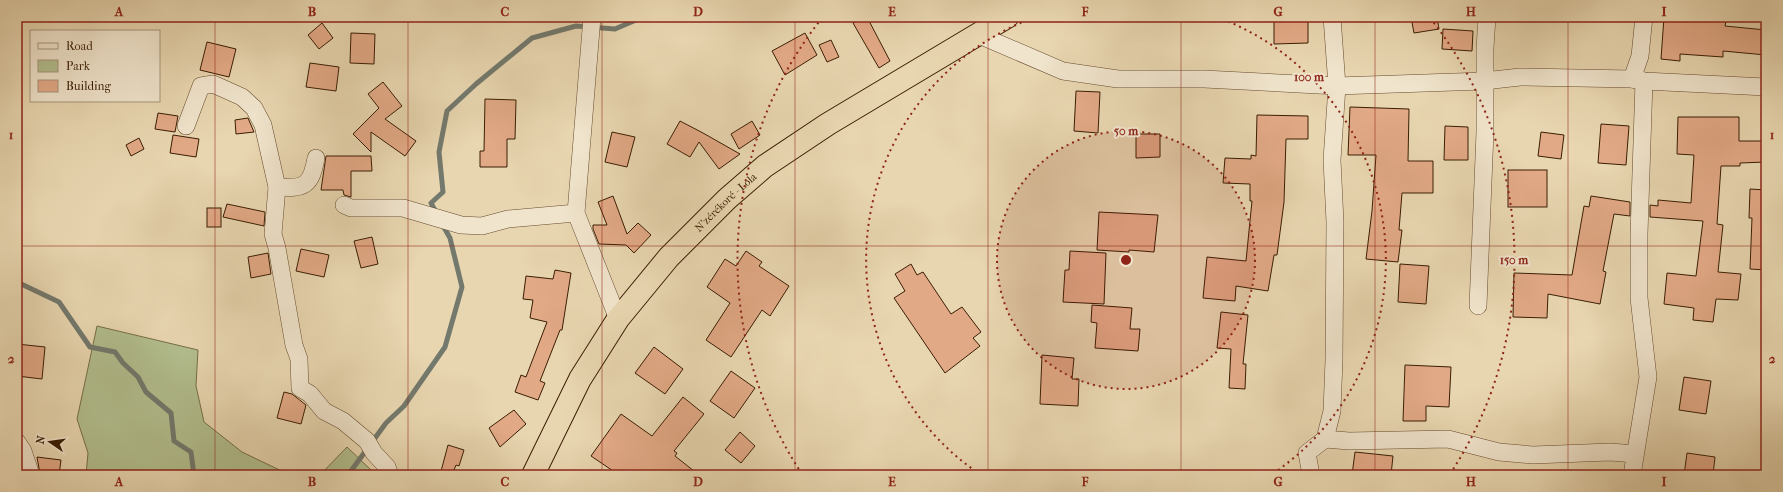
<svg xmlns="http://www.w3.org/2000/svg" width="1783" height="492" font-family="'IM FELL French Canon',serif">
	<rect width="100%" height="100%" fill="#e8d6b0"/>
	<filter id="stains"><feTurbulence type="fractalNoise" baseFrequency=".005" numOctaves="4"/><feColorMatrix values="0 0 0 0 .2 0 0 0 0 .09 0 0 0 0 .02 0 0 0 .5 -.17"/></filter>
	<radialGradient id="worn" r=".72"><stop offset=".6" stop-color="#630" stop-opacity="0"/><stop offset="1" stop-color="#630" stop-opacity=".3"/></radialGradient>
	<polygon fill="#b2be8e" stroke="#766e48" points="97,326 198,350 196,386 204,422 242,452 290,475 320,475 347,447 371,470 373,475 86,475 88,453 77,419"/>
	<g fill="none" stroke-linecap="round" stroke-linejoin="round">
		<g stroke="#73796d" stroke-width="5">
			<polyline points="437,214 431,203 443,192 439,152 447,111 476,84 532,38 576,26 615,29 643,17"/>
			<polyline points="17,282 59,302 90,347 115,352 123,363 138,377 146,392 171,413 174,441 191,452 194,475"/>
			<polyline points="348,475 386,423 404,406 445,347 462,287 450,238 442,224"/>
		</g>
	</g>
	<g fill="#e2a986" stroke="#3a1d03">
		<polygon points="864,17 867,17 890,61 879,68 853,23"/>
		<polygon points="1274,17 1308,17 1308,43 1274,44"/>
		<polygon points="1411,17 1437,17 1439,29 1414,33"/>
		<polygon points="1664,17 1726,21 1725,26 1766,30 1766,55 1723,51 1723,57 1680,54 1680,61 1661,59"/>
		<polygon points="322,23 333,38 319,49 308,35"/>
		<polygon points="1443,29 1473,31 1472,51 1442,49"/>
		<polygon points="351,33 375,34 374,64 350,63"/>
		<polygon points="805,33 817,55 785,75 772,51"/>
		<polygon points="831,40 839,57 827,62 819,45"/>
		<polygon points="207,42 236,49 229,77 200,70"/>
		<polygon points="310,63 339,67 336,91 306,87"/>
		<polygon points="383,82 402,106 385,119 416,141 405,156 371,132 371,152 353,134 379,108 368,94"/>
		<polygon points="1076,91 1100,92 1098,133 1074,131"/>
		<polygon points="485,99 516,100 515,139 507,139 507,167 480,167 480,151 484,151"/>
		<polygon points="1350,107 1409,109 1408,161 1433,161 1433,193 1402,193 1399,230 1402,230 1398,262 1366,259 1372,211 1376,155 1348,155"/>
		<polygon points="158,113 178,116 175,132 155,129"/>
		<polygon points="1257,115 1308,116 1308,139 1286,139 1284,202 1277,255 1274,255 1268,291 1236,286 1235,301 1203,298 1207,257 1246,261 1252,201 1250,201 1250,184 1223,183 1225,158 1251,159 1251,155 1256,156"/>
		<polygon points="1678,117 1739,117 1739,141 1766,141 1766,162 1740,163 1740,166 1721,166 1717,224 1723,225 1718,272 1741,274 1738,300 1716,299 1713,322 1693,320 1694,308 1664,304 1667,273 1696,276 1703,221 1650,217 1650,205 1658,206 1658,200 1691,203 1694,155 1677,154"/>
		<polygon points="248,118 254,132 236,134 235,120"/>
		<polygon points="680,121 703,133 740,154 719,169 699,142 690,157 667,144"/>
		<polygon points="752,121 760,135 739,149 731,134"/>
		<polygon points="1601,124 1629,126 1626,165 1598,163"/>
		<polygon points="1445,126 1468,127 1468,160 1444,160"/>
		<polygon points="612,132 635,137 627,167 605,162"/>
		<polygon points="1541,132 1564,135 1561,159 1538,156"/>
		<polygon points="1136,134 1160,134 1160,157 1136,158"/>
		<polygon points="173,135 199,139 196,157 170,153"/>
		<polygon points="139,138 144,149 131,156 126,145"/>
		<polygon points="326,156 371,156 372,171 351,171 351,197 344,195 343,190 321,190"/>
		<rect x="1508" y="170" width="39" height="37"/>
		<polygon points="1750,189 1766,190 1766,270 1750,269 1752,218 1749,218"/>
		<polygon points="613,196 627,234 638,223 651,235 634,253 626,245 599,244 593,229 593,225 607,225 598,202"/>
		<polygon points="1591,196 1630,202 1630,216 1614,214 1603,271 1606,272 1600,304 1548,294 1547,318 1513,317 1514,273 1572,275 1584,206 1589,207"/>
		<polygon points="227,204 265,212 264,226 223,217"/>
		<rect x="207" y="208" width="14" height="19"/>
		<polygon points="1099,212 1158,215 1154,252 1129,250 1129,252 1097,250"/>
		<polygon points="372,237 378,264 361,268 354,241"/>
		<polygon points="301,249 329,255 324,277 296,271"/>
		<polygon points="746,251 762,262 759,266 789,286 770,316 762,310 731,357 706,340 730,303 707,287 725,259 736,266"/>
		<polygon points="1070,251 1106,253 1104,304 1063,302 1065,270 1069,270"/>
		<polygon points="268,253 271,274 251,278 248,257"/>
		<polygon points="911,264 917,275 923,272 951,314 962,307 981,332 973,338 980,346 945,373 894,298 905,291 895,274"/>
		<polygon points="1400,264 1429,266 1426,304 1398,302"/>
		<polygon points="555,270 571,273 562,330 560,330 540,381 545,383 538,400 515,392 521,375 526,377 547,322 530,318 533,300 523,299 526,276 553,279"/>
		<polygon points="1092,305 1132,308 1130,329 1140,329 1138,351 1095,348 1097,323 1091,322"/>
		<polygon points="1221,312 1248,315 1243,364 1246,364 1245,389 1229,388 1231,349 1217,348"/>
		<polygon points="17,344 45,347 42,379 17,376"/>
		<polygon points="654,347 683,369 665,394 635,373"/>
		<polygon points="1042,355 1074,358 1072,379 1079,379 1078,406 1040,404"/>
		<polygon points="1405,365 1451,367 1449,407 1426,406 1426,421 1403,421"/>
		<polygon points="731,371 755,388 734,418 710,401"/>
		<polygon points="1684,377 1711,381 1706,414 1679,410"/>
		<polygon points="284,392 292,394 306,405 301,424 277,418"/>
		<polygon points="683,397 704,414 674,451 677,453 675,456 699,475 619,475 591,456 621,414 652,436"/>
		<polygon points="514,410 526,424 500,447 489,428"/>
		<polygon points="740,432 755,446 741,463 725,450"/>
		<polygon points="448,445 464,450 459,466 456,465 452,475 440,475"/>
		<polygon points="1355,452 1393,456 1391,475 1352,475"/>
		<polygon points="1687,453 1715,457 1713,475 1684,475"/>
		<polygon points="37,457 61,460 59,475 40,474"/>
	</g>
	<g fill="none" stroke-linecap="round" stroke-linejoin="round">
		<defs>
			<g id="minor">
				<polyline points="592,17 576,213 618,319"/>
				<polyline points="1332,17 1337,86 1332,160 1335,222 1334,360 1332,411 1325,439 1349,441 1448,439 1499,452 1533,455 1610,452 1635,454"/>
				<polyline points="979,35 1063,71 1118,79 1204,79 1337,86 1484,81 1520,77 1632,79 1644,81 1766,87"/>
				<polyline points="1632,79 1640,56 1644,17"/>
				<polyline points="186,126 201,86 213,84 242,97 254,108 263,125 277,187 273,234 277,248 294,345 299,359 300,388 310,394 324,411 343,421 367,441 374,453 387,467 390,475"/>
				<path d="M277,187c28,2 34,-1 39,-29"/>
				<polyline points="344,205 351,208 403,208 461,225 482,226 508,219 576,213"/>
				<polyline points="1478,306 1485,132 1485,48 1487,17"/>
				<polyline points="17,442 23,451 30,472 29,475"/>
				<polyline points="1311,475 1307,453 1325,439"/>
				<polyline points="1632,475 1648,377 1639,298 1639,234 1644,81"/>
			</g>
			<g id="highway">
				<path id="s1" d="M533,475l47,-96 38,-60 51,-62 58,-58 38,-33 63,-42 179,-107"/>
			</g>
		</defs>
		<use href="#minor" stroke="#664b2e" stroke-width="18"/>
		<use href="#highway" stroke="#3a1d03" stroke-width="24"/>
		<use href="#minor" stroke="#f0e4cc" stroke-width="17"/>
		<use href="#highway" stroke="#e8d6b0" stroke-width="22"/>
	</g>
	<path fill="none" stroke="#8f2418" stroke-width="1" stroke-opacity="0.55" d="M215,17v458M408,17v458M602,17v458M795,17v458M988,17v458M1181,17v458M1375,17v458M1568,17v458M17,246h1749"/>
	<circle cx="1126" cy="260" r="129" fill="#8f2418" fill-opacity=".12"/>
	<g fill="none" stroke="#8f2418" stroke-width="2" stroke-dasharray="2 4">
		<circle cx="1126" cy="260" r="129"/>
		<path d="M981 475A259 259 0 0 1 1035 17M1217 17A259 259 0 0 1 1271 475"/>
		<path d="M802 474A388 388 0 0 1 822 18M1430 18A388 388 0 0 1 1450 474"/>
	</g>
	<g text-anchor="middle" stroke-width="4" stroke-linejoin="round" paint-order="stroke">
		<g font-size="11" fill="#3a1d03" stroke="#f0e4cc">
			<text dy="4" stroke="none"><textPath href="#s1" startOffset="337">N'zérékoré - Lola</textPath></text>
		</g>
	</g>
	<circle cx="1126" cy="260" r="6" fill="#8f2418" stroke="#f0e4cc" stroke-width="2"/>
	<g font-size="12" text-anchor="middle" font-weight="bold" fill="#8f2418" stroke="#f0e4cc" stroke-width="4" stroke-linejoin="round" paint-order="stroke">
		<text x="1309" y="81">100 m</text>
		<text x="1126" y="135">50 m</text>
		<text x="1514" y="264">150 m</text>
	</g>
	<rect width="1783" height="492" fill="none" stroke="#e8d6b0" stroke-width="44"/>
	<rect x="30" y="30" width="130" height="72" fill="#f0e4cc" stroke="#a7947c"/>
	<rect x="38" y="43" width="20" height="6" fill="#f0e4cc" stroke="#a7947c"/>
	<text x="66" y="50" font-size="12" fill="#3a1d03">Road</text>
	<rect x="38" y="60" width="20" height="12" fill="#b2be8e" stroke="#a7947c"/>
	<text x="66" y="70" font-size="12" fill="#3a1d03">Park</text>
	<rect x="38" y="80" width="20" height="12" fill="#e2a986" stroke="#a7947c"/>
	<text x="66" y="90" font-size="12" fill="#3a1d03">Building</text>
	<g transform="translate(50 442) rotate(283)" stroke="#f0e4cc" stroke-width="3" paint-order="stroke">
	<path d="M0-3L7 15L0 10L-7 15Z" fill="#3a1d03"/>
	<text y="-6" font-size="11" font-weight="bold" text-anchor="middle" fill="#3a1d03">N</text>
	</g>
	<rect x="22" y="22" width="1739" height="448" fill="none" stroke="#8f2418" stroke-width="1.5"/>
	<g font-size="13" text-anchor="middle" font-weight="bold" fill="#8f2418">
		<text x="119" y="16">A</text>
		<text x="312" y="16">B</text>
		<text x="505" y="16">C</text>
		<text x="698" y="16">D</text>
		<text x="892" y="16">E</text>
		<text x="1085" y="16">F</text>
		<text x="1278" y="16">G</text>
		<text x="1471" y="16">H</text>
		<text x="1664" y="16">I</text>
		<text x="11" y="139">1</text>
		<text x="1772" y="139">1</text>
		<text x="11" y="363">2</text>
		<text x="1772" y="363">2</text>
		<text x="119" y="486">A</text>
		<text x="312" y="486">B</text>
		<text x="505" y="486">C</text>
		<text x="698" y="486">D</text>
		<text x="892" y="486">E</text>
		<text x="1085" y="486">F</text>
		<text x="1278" y="486">G</text>
		<text x="1471" y="486">H</text>
		<text x="1664" y="486">I</text>
	</g>
	<rect width="100%" height="100%" filter="url(#stains)"/>
	<rect width="100%" height="100%" fill="url(#worn)"/>
</svg>
